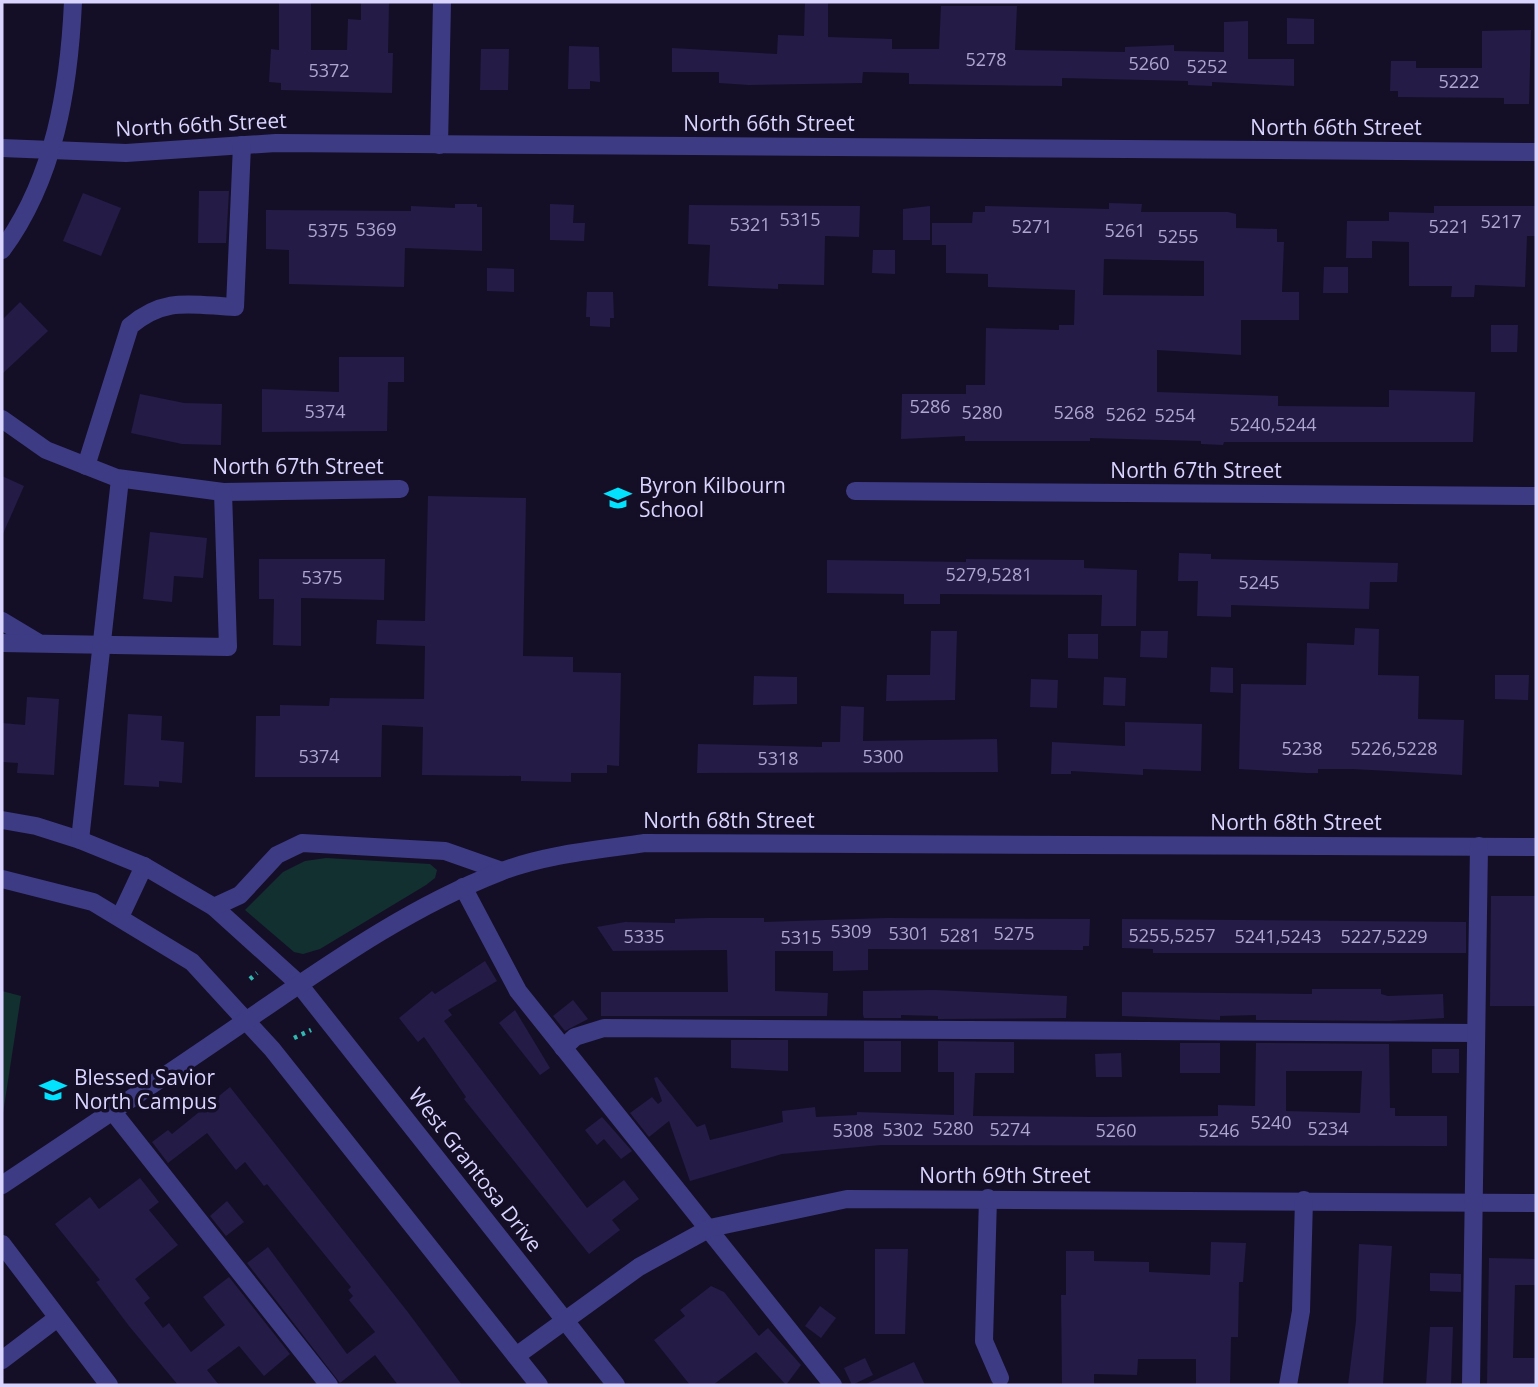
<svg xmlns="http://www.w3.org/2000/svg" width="1538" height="1387" font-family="'Open Sans',sans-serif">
	<rect width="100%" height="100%" fill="#140f26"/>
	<g fill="#123030">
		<polygon points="326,858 430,864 437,870 435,878 426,885 320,949 303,954 294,952 245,910 283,872 305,861"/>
		<polygon points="2,991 21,996 2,1120"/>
	</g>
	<g fill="#251b47" fill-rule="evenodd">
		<polygon points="279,2 311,2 311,50 347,50 348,19 361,20 361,3 389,3 388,53 393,53 392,93 281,90 281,83 269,82 271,49 279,50"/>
		<polygon points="805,2 828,2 828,37 892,39 892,49 939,49 941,6 1017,6 1015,50 1125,52 1125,47 1174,45 1174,51 1224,52 1224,22 1248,21 1248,59 1294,59 1294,86 1212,82 1212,86 1188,85 1188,81 1062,78 1062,86 909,84 909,73 863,72 862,83 749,85 719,83 719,72 672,72 672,48 777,54 778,35 804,36"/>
		<polygon points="1287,18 1314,19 1314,44 1287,44"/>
		<polygon points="1531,30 1529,104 1504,104 1504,98 1398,97 1398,91 1390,91 1391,61 1416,61 1416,68 1482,68 1482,31"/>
		<polygon points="569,46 599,47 600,82 590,81 590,89 568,89"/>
		<polygon points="481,49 509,49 508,90 480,90"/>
		<polygon points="199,191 229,191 226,243 198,243"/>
		<polygon points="83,193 121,208 101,256 63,241"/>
		<path d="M1109,203l33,1 -1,8h87l8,2v14l41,1v13h7l-2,50h17v28h-58v35l-84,-5v42l121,4v10l111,1v-17l86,2 -2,50h-249l-1,3 -22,-1v-3l-111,-3v3h-125v-5l-64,3 1,-45h64v-9h19l1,-57 73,2v-5h15l1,-35 -87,-3v-13l-42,-1v-28h-14v-22h40l1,-11h12v-6l124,3zM1104,259l100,2v35l-101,-1z"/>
		<polygon points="455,204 477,204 477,207 482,207 482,251 405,248 404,287 289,284 289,250 266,249 266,210 411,211 411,206 455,208"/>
		<polygon points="550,204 574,205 573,223 585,223 584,241 550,240"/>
		<polygon points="689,205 860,206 859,237 825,236 824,285 778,284 778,289 708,286 710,245 688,244"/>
		<polygon points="930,206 930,240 903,240 903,209"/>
		<polygon points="1434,206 1536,206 1536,236 1527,236 1525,287 1475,285 1474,297 1451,297 1452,286 1409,286 1409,242 1372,241 1372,258 1346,258 1347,221 1389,221 1389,212 1434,213"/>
		<polygon points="873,250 895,250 895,274 872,273"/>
		<polygon points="1324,267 1348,267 1348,293 1323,293"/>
		<polygon points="487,268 514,269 514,292 487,291"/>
		<polygon points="587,292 613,292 614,318 610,318 610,327 590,326 590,317 586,317"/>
		<polygon points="20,302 48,331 2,374 2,320"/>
		<polygon points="1491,325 1518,325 1517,352 1491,352"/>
		<polygon points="339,357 404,357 404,382 388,382 387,431 262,432 262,389 339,392"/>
		<polygon points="140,394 184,403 222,404 221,445 182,444 131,433"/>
		<polygon points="2,476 24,486 2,536"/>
		<polygon points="428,496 526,498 523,656 573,657 573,672 621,673 619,766 607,765 607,773 571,773 571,782 521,781 521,776 422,775 423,727 382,725 381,777 255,777 256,716 280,716 280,705 329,706 330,698 424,699 425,646 376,644 377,620 425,621"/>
		<polygon points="150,532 207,538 203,578 174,576 172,602 143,599"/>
		<polygon points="1179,553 1211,554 1211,559 1398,563 1397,582 1370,582 1369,609 1231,605 1231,617 1197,616 1198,581 1178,581"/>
		<polygon points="259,559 385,559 384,600 301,598 301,646 273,645 274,599 259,599"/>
		<polygon points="966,559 1084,560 1084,568 1137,570 1136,626 1101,626 1102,595 940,594 940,604 904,604 904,594 827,593 827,560 966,562"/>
		<polygon points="1355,628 1379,629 1378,675 1419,676 1418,719 1464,720 1462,775 1353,769 1318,769 1318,773 1306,773 1239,769 1241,684 1306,685 1307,643 1354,645"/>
		<polygon points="931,631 957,631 955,700 886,701 887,675 930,675"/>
		<polygon points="1141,631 1168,631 1167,658 1140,657"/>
		<polygon points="1068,634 1098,634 1098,659 1068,658"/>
		<polygon points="1211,667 1233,668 1233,693 1210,692"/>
		<polygon points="1495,675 1529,675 1528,700 1495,699"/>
		<polygon points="754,676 797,677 797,704 753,705"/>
		<polygon points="1104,677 1126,678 1125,706 1103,705"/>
		<polygon points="1031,679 1058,680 1057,708 1030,707"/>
		<polygon points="27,697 59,699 54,775 17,773 18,763 2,762 2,723 25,725"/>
		<polygon points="841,706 864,707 863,741 997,739 998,772 697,773 698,744 822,747 822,742 840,742"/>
		<polygon points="128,714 162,716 161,740 184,742 182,783 159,781 159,787 124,785"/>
		<polygon points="1125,722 1202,724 1201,771 1143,769 1143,775 1071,771 1071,774 1051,774 1052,742 1125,746"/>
		<polygon points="1491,896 1536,896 1536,1006 1490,1006"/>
		<polygon points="706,918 764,918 764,922 887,918 1090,919 1089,946 1083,946 1083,950 868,949 868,970 833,971 833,951 775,951 775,991 828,993 827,1016 601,1016 601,992 728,992 727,950 613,951 597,927 625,922 675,923 675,919"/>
		<polygon points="1122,919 1466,922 1466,953 1153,953 1153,949 1122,948"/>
		<polygon points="485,961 497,981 448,1010 452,1015 444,1021 587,1208 624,1180 639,1199 612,1220 620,1230 589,1254 464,1099 466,1097 424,1037 418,1042 399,1018 432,991 435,994"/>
		<polygon points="1312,989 1381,989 1381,994 1388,996 1443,994 1444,1018 1389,1021 1256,1020 1256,1015 1220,1016 1220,1020 1122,1016 1122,992 1312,994"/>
		<polygon points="934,990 1067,996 1066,1018 938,1019 938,1016 901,1015 901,1018 864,1018 863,1015 863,991"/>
		<polygon points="573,1000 588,1019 565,1031 553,1016"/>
		<polygon points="515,1010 550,1068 540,1075 499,1023"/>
		<polygon points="731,1040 788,1040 788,1071 731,1068"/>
		<rect x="864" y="1041" width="37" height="31"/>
		<path d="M938,1041l76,1v31h-39l-2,43 125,1 120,-1v-11l37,1 1,-63 133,1 1,64h5v8h52v30l-566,-1 -99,9 -92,27 -21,-60 -20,16 -19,-24 22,-16 6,7 4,-3 -8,-23 3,-1 40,50 8,-3 5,16 73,-18 -1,-11 33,-4 1,10 41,-2v-3l97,3v-43h-16zM1286,1071h76l-2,42 -74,-2z"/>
		<rect x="1180" y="1043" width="40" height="30"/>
		<rect x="1432" y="1049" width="27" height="24"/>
		<polygon points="1121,1053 1122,1077 1096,1077 1095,1054"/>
		<polygon points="230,1087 407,1311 462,1385 398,1385 375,1355 340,1383 247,1263 268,1247 347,1354 375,1332 349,1300 353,1296 348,1290 351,1287 267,1184 264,1186 245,1162 236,1170 207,1133 168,1163 152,1142 168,1130 172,1134"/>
		<polygon points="602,1117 632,1151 621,1159 604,1139 597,1145 585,1130"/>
		<polygon points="140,1178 159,1202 149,1210 178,1245 135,1279 150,1298 144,1303 163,1328 169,1323 191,1352 225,1325 203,1297 229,1277 290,1354 264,1376 239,1346 207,1370 219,1385 178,1385 129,1326 96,1282 100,1280 55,1224 90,1197 99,1209"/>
		<polygon points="227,1201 244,1222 226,1236 210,1216"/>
		<polygon points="1211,1242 1246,1243 1243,1282 1239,1282 1238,1337 1231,1337 1230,1385 1196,1385 1196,1359 1138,1359 1137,1375 1094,1374 1094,1385 1062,1385 1061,1295 1066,1295 1066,1251 1094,1251 1094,1261 1149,1262 1149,1272 1210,1275"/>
		<polygon points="1359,1244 1392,1246 1383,1385 1348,1385 1356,1321"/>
		<polygon points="875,1249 908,1249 905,1334 875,1334"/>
		<polygon points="1489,1258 1536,1259 1536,1285 1515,1285 1513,1358 1536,1358 1536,1385 1487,1385"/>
		<polygon points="1430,1273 1461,1274 1461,1292 1430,1291"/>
		<polygon points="711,1286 724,1292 759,1336 768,1328 801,1365 786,1385 756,1352 713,1385 690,1385 654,1340 685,1316 680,1310"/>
		<polygon points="820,1306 836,1318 821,1338 805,1326"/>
		<polygon points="1430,1327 1453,1327 1451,1385 1426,1385"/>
		<polygon points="865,1358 873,1375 852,1385 844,1368"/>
		<polygon points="914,1362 925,1385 864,1385"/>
	</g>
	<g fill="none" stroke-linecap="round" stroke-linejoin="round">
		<g stroke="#30b8b1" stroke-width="4.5" stroke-dasharray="3.5 5" stroke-linecap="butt">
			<polyline points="250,979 257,973"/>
			<polyline points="294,1038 311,1030"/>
		</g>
		<g stroke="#3e3b85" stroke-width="18">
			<polyline points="439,145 442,2"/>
			<polyline points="2,148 126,153 276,143 1536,152"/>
			<path d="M2,250c53,-72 67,-162 71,-248"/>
			<polyline points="2,419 46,450 117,478 223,492 400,489"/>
			<path d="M86,466l44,-140c35,-30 62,-21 105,-19l7,-162"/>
			<polyline points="855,491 1536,496"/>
			<polyline points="2,621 37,642"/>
			<polyline points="2,643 228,647 223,492"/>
			<polyline points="2,820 36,826 80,840 144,866 214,907 298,983 616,1385"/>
			<polyline points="80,840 120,479"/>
			<polyline points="2,879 93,902 192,962 272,1049 539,1385"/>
			<polyline points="463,887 518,991 833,1385"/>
			<polyline points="214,907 240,895 277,855 302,843 445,851 502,871"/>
			<polyline points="120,917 144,866"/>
			<polyline points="563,1048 575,1037 604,1028 1476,1033"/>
			<polyline points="113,1112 329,1385"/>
			<path d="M2,1185c81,-54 162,-108 242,-163 81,-55 163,-114 256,-150 45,-18 98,-22 145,-29l891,4"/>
			<polyline points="988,1198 984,1341 1000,1378"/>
			<polyline points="2,1244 109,1385"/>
			<polyline points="516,1356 639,1267 710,1228 847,1199 1536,1203"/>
			<polyline points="2,1360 56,1319"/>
			<polyline points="1288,1385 1301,1311 1304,1200"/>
			<polyline points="1471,1385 1479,846"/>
		</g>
	</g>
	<defs>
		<symbol id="school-bare" viewBox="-9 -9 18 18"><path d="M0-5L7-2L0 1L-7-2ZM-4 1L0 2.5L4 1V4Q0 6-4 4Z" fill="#02e2fe" stroke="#140f26" stroke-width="2.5" paint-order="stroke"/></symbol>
	</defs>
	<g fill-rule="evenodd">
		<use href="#school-bare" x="599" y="479" width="38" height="38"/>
		<use href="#school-bare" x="34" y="1071" width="38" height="38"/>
	</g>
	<g text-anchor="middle" stroke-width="7" stroke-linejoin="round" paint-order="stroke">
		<g font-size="18" fill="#ada6d1">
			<text x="986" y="66">5278</text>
			<text x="1149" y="70">5260</text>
			<text x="1207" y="73">5252</text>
			<text x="329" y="77">5372</text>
			<text x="1459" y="88">5222</text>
			<text x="800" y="226">5315</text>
			<text x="1501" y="228">5217</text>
			<text x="750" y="231">5321</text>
			<text x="1032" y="233">5271</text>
			<text x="1449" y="233">5221</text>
			<text x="376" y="236">5369</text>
			<text x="328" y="237">5375</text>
			<text x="1125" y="237">5261</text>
			<text x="1178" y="243">5255</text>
			<text x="930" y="413">5286</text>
			<text x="325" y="418">5374</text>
			<text x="982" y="419">5280</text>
			<text x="1074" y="419">5268</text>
			<text x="1126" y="421">5262</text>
			<text x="1175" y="422">5254</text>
			<text x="1273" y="431">5240,5244</text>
			<text x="989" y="581">5279,5281</text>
			<text x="322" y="584">5375</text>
			<text x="1259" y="589">5245</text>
			<text x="1302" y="755">5238</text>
			<text x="1394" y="755">5226,5228</text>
			<text x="319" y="763">5374</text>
			<text x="883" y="763">5300</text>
			<text x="778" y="765">5318</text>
			<text x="851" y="938">5309</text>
			<text x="909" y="940">5301</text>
			<text x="1014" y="940">5275</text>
			<text x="960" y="942">5281</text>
			<text x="1172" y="942">5255,5257</text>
			<text x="644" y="943">5335</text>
			<text x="1278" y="943">5241,5243</text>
			<text x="1384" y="943">5227,5229</text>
			<text x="801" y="944">5315</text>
			<text x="1271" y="1129">5240</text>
			<text x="953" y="1135">5280</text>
			<text x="1328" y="1135">5234</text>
			<text x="903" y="1136">5302</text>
			<text x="1010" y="1136">5274</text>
			<text x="853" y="1137">5308</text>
			<text x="1116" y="1137">5260</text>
			<text x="1219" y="1137">5246</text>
		</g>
		<g font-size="21" fill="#dad5ff" stroke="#140f26">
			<text x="769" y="131">North 66th Street</text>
			<text transform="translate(201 125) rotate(-3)" y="7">North 66th Street</text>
			<text x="1336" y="135">North 66th Street</text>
			<text x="298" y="474">North 67th Street</text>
			<text x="1196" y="478">North 67th Street</text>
			<text x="729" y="828">North 68th Street</text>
			<text x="1296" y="830">North 68th Street</text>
			<text transform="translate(475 1170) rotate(52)" y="7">West Grantosa Drive</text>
			<text x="1005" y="1183">North 69th Street</text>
		</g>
		<g font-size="21" fill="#dad5ff" stroke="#140f26" text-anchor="start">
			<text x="639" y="493">Byron Kilbourn<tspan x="639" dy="24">School</tspan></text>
			<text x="74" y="1085">Blessed Savior<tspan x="74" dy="24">North Campus</tspan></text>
		</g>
	</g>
	<rect width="1538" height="1387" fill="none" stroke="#dad5ff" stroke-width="7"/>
</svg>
